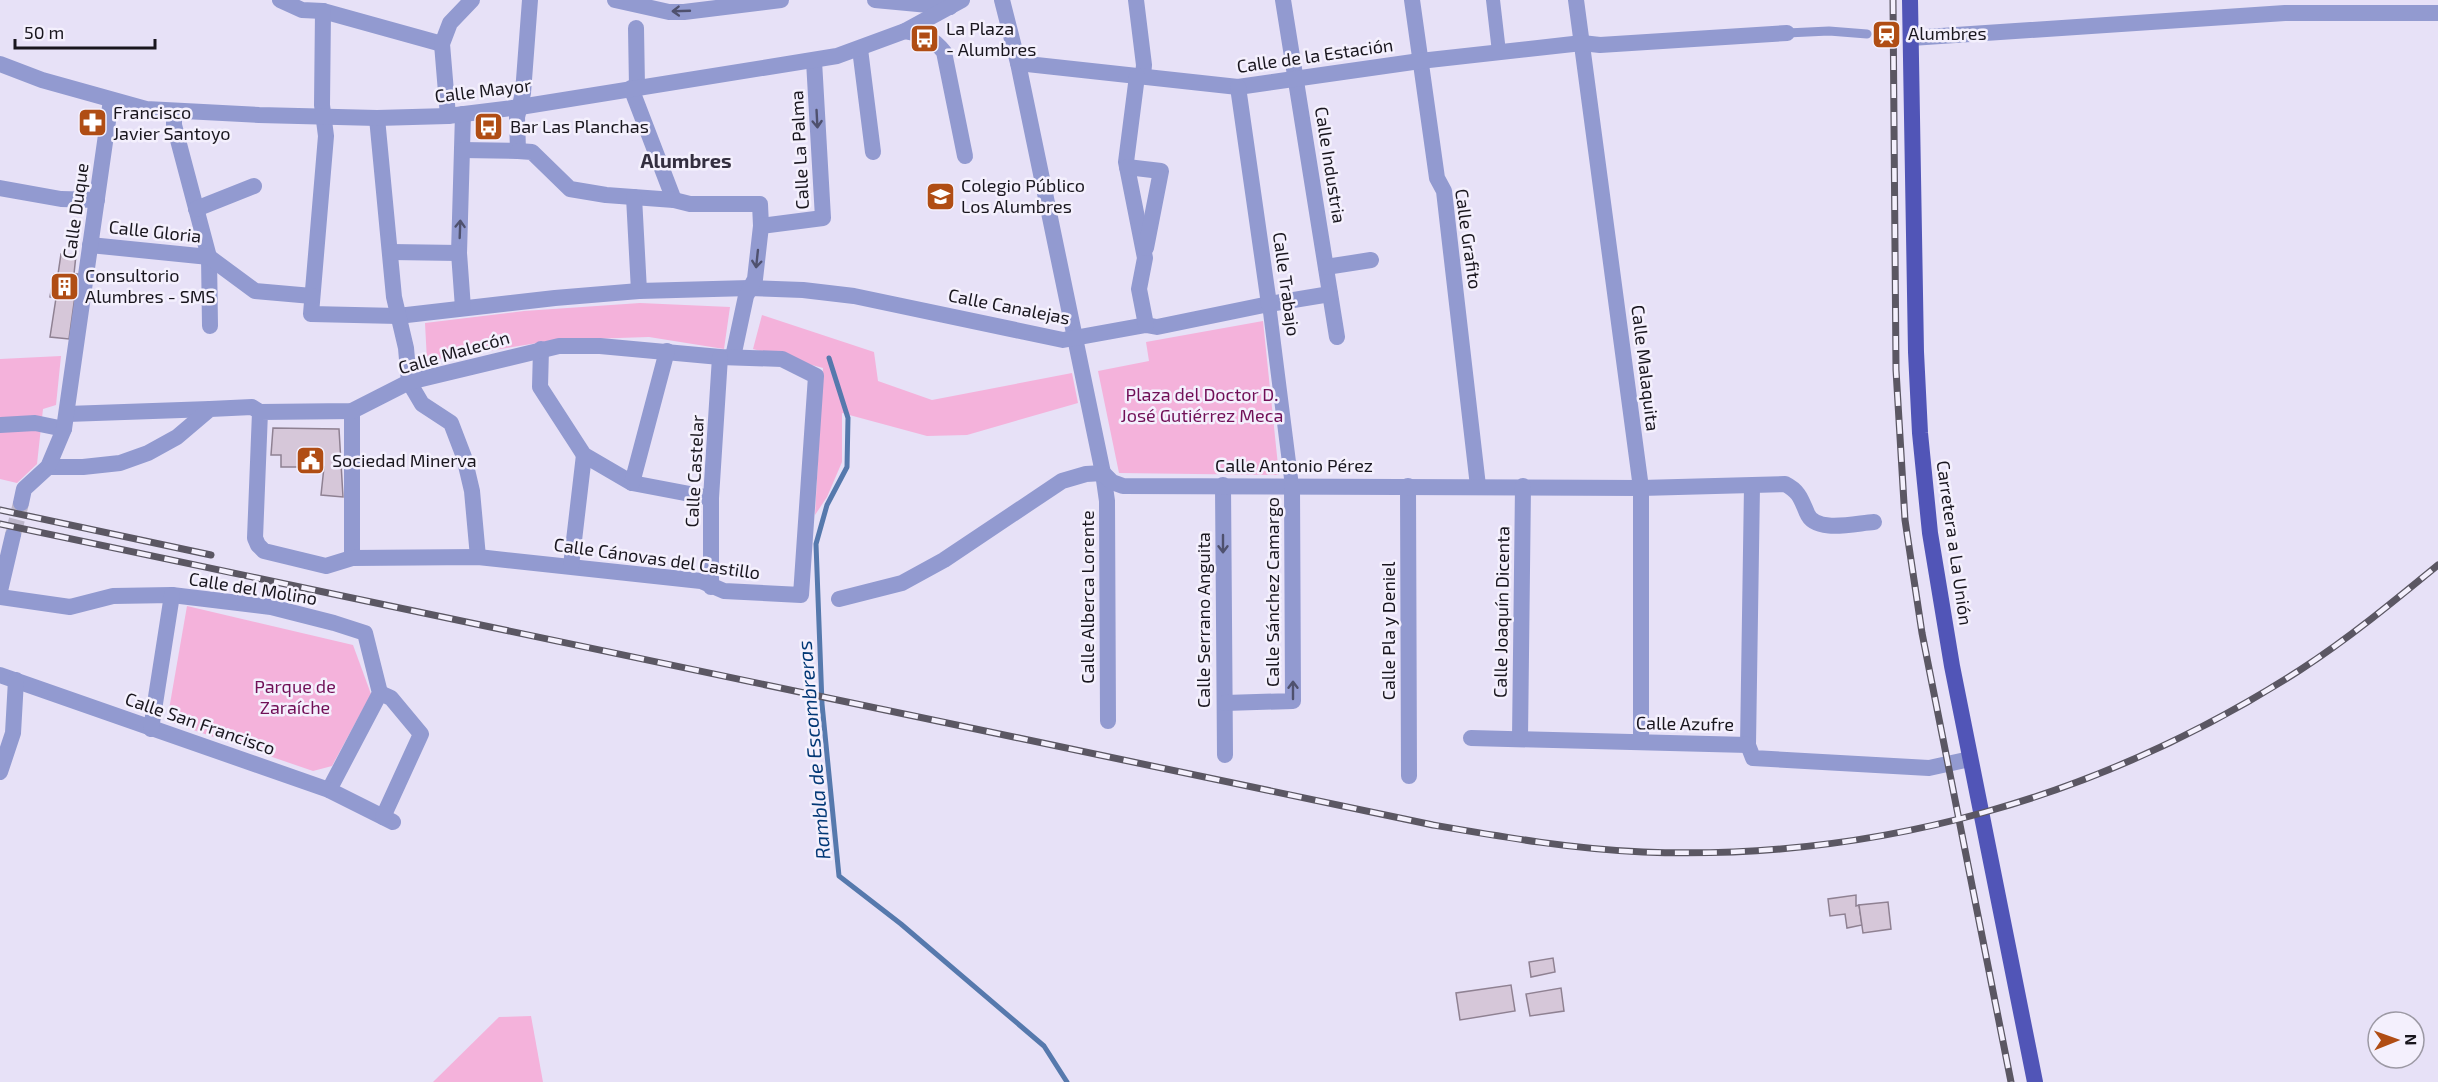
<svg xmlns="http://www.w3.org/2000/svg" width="2438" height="1082" font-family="'Exo 2',sans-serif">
	<rect width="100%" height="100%" fill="#e7e1f7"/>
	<g fill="#f4b2db">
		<polygon points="640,303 730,307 724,349 649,337 556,340 427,361 425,323 524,311"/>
		<polygon points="762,315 874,352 878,381 932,400 1072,373 1078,403 967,435 927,436 842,413 842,462 827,497 815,515 823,368 753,349"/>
		<polygon points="1263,321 1279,475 1119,473 1098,371 1149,361 1146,342"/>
		<polygon points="61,356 56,405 43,409 37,464 17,483 0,479 0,359"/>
		<polygon points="187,606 353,645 371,694 332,766 313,771 167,721"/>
		<polygon points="531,1016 543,1082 433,1082 499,1017"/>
	</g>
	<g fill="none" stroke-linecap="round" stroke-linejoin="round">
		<polyline stroke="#5679ad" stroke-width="5" points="829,358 848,418 847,467 827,505 816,544 822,704 839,876 901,924 1044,1046 1067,1082"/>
	</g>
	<g fill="#d6c7d9" stroke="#8f8192" stroke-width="1.5">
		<polygon points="61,254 76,255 74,274 78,274 69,339 50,337 56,298 50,297 54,274 58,274"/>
		<polygon points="273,428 339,429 343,497 321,495 324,467 281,467 281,455 271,455"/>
		<polygon points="1856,895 1856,906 1859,905 1862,925 1847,928 1845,914 1830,916 1828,899"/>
		<polygon points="1888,902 1891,929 1863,933 1859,905"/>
		<polygon points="1553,958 1555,972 1531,977 1529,962"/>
		<polygon points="1511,985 1515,1011 1460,1020 1456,993"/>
		<polygon points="1561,988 1564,1011 1530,1016 1526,994"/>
	</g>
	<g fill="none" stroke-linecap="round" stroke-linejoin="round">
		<polyline stroke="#beb8cc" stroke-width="16" stroke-dasharray="16 8" stroke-linecap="butt" points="13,535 21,503"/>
		<polyline stroke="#929ad0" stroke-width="9" points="1787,33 1829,31 1867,34"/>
		<g stroke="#929ad0" stroke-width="14">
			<polyline points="1493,0 1499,52"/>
			<polyline points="1269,304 1292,486"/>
		</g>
		<g stroke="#929ad0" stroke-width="16">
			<polyline points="280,0 302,10 323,11 442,44"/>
			<polyline points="615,0 669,12 684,12 781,0"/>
			<polyline points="875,0 950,7"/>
			<polyline points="1002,0 1018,63 1103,473 1107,501 1108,721"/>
			<polyline points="1136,0 1144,65 1143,76"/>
			<polyline points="1283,0 1337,337"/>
			<polyline points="1412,0 1437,178 1444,191 1478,486"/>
			<polyline points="1576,0 1641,488 1641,742"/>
			<polyline points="323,11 322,105 326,136 311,314 398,316 555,298 639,291 750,288 803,290 854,296 1063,340 1146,325 1157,327 1269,304 1330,294"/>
			<polyline points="636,28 637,87"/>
			<path d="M905,31c18,3 28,7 39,21l21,104"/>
			<polyline points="1911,38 2285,13 2438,13"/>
			<polyline points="860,49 873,152"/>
			<polyline points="1018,63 1238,87 1420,61 1582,43 1600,45 1787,33"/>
			<polyline points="1137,76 1126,162 1145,258 1139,289 1146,325"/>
			<polyline points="1238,87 1269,304"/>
			<polyline points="631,88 674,200"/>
			<polyline points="174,111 174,125 209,257 210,326"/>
			<polyline points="463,114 459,253 463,308"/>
			<polyline points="448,116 442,44 450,23 472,0"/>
			<polyline points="377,118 394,297 406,348 409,382 422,404 451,423 464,457 472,491 478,557"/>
			<polyline points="462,150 518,151 517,117 523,93 530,0"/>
			<polyline points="518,151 532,152 570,189 606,195 674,200 690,204 760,204 761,226"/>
			<polyline points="1127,167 1161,171 1146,248"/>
			<polyline points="0,188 61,199 97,200"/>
			<polyline points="634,197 639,291"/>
			<polyline points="196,209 254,186"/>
			<polyline points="90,245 209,257 255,291 312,296"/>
			<polyline points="391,252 459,253"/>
			<polyline points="1326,267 1371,260"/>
			<polyline points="541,349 540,387 584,455 632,483 711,498"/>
			<polyline points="733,357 746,296 755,279 761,226 823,218 814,61"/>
			<polyline points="352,411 352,558"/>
			<polyline points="67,414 210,409"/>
			<polyline points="0,425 35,423 64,429"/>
			<polyline points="48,467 83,467 120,463 148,453 177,437 210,409 252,407 260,412 352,411 409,382 559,346 600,346 720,357 782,359 816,376 801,595 724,591 701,581 478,557 352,558 326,566 264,551 258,545 255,538 260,412"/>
			<polyline points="632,483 667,351"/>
			<polyline points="1223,485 1225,755"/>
			<polyline points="1408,486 1409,776"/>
			<polyline points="1752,486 1748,745 1753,758 1929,768 1970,759"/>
			<polyline points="21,503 24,489 48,467 64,429 111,100"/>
			<polyline points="571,566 584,455"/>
			<polyline points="711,587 711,498 720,357"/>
			<polyline points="0,591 13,535"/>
			<polyline points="0,597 70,607 113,596 172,595 271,607 334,623 365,633 380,693 329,790"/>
			<path d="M839,599l63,-16 42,-23 118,-79 24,-7 17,-1 9,9 11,4 518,2 144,-4c14,7 16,15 22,29 8,21 49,10 67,9"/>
			<polyline points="0,675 329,790 393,822"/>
			<polyline points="380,693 391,698 421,734 383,817"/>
			<polyline points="1225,703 1293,701 1292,486"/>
			<polyline points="151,729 172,595"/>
			<polyline points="1471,738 1748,745"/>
			<polyline points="1520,739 1523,486"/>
			<polyline points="0,772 13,733 16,680"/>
		</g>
		<polyline stroke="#929ad0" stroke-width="16" points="0,64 42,80 146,109 259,115 377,118 448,116 520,107 837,56 905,31 962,0"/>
		<polyline stroke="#5155b7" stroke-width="16" points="1910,0 1916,352 1920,433 1930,533 1952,666 2035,1082"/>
		<defs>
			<g id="rail">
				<polyline points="1893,0 1896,370 1905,520 1922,633 2011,1082"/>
				<polyline points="0,510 211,555"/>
				<path d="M0,524l1433,301c70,12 139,24 210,27 235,9 459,-55 657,-182 48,-31 93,-68 138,-105"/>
			</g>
		</defs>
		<use href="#rail" stroke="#5b5763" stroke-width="7"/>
		<use href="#rail" stroke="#f4f0fd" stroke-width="4.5" stroke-dasharray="14" stroke-linecap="butt"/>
	</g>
	<defs><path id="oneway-shaft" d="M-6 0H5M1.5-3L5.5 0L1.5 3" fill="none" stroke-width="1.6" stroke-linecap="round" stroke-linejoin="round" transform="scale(1.5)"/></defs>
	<g stroke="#4f516e">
		<use href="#oneway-shaft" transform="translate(681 11) rotate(178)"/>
		<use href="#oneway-shaft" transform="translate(817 119) rotate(87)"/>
		<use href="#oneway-shaft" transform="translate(460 229) rotate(-88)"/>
		<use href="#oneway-shaft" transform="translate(757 259) rotate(96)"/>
		<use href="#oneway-shaft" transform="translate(1223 544) rotate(90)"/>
		<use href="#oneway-shaft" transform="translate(1293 690) rotate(-90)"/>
	</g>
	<defs>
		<symbol id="station-square" viewBox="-11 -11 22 22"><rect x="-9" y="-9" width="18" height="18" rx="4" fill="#b04d14" stroke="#f4f0fd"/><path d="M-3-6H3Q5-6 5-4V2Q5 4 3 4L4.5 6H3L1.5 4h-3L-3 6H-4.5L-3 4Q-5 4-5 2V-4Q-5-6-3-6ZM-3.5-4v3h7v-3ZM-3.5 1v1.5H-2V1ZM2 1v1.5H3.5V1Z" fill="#fff"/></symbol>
		<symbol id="bus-square" viewBox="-11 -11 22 22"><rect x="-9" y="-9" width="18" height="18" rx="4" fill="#b04d14" stroke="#f4f0fd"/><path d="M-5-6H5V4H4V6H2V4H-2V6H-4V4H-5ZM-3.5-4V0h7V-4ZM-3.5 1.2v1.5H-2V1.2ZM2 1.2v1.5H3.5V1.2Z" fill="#fff"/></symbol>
		<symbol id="pharmacy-square" viewBox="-11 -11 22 22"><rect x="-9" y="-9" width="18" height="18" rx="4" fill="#b04d14" stroke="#f4f0fd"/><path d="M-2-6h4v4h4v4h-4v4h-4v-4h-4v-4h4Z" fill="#fff"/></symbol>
		<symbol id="school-square" viewBox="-11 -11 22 22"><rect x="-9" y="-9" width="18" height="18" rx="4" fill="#b04d14" stroke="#f4f0fd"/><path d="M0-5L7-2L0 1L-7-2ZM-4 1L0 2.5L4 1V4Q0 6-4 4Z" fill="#fff"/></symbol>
		<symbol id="building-square" viewBox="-11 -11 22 22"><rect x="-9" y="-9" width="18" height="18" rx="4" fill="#b04d14" stroke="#f4f0fd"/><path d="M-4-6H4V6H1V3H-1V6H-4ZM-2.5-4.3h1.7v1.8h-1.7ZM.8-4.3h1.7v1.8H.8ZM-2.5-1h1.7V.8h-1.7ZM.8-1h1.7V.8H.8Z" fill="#fff"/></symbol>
		<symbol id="civic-square" viewBox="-11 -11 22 22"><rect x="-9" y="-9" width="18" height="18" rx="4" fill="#b04d14" stroke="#f4f0fd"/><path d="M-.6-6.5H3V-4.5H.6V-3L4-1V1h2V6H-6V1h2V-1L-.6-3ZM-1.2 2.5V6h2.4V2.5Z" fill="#fff"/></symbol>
	</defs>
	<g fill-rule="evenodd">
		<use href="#station-square" x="1870" y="18" width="33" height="33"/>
		<use href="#bus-square" x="908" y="22" width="33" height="33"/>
		<use href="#pharmacy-square" x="76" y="106" width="33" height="33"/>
		<use href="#bus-square" x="472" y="110" width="33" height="33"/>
		<use href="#school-square" x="924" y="180" width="33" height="33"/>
		<use href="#building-square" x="48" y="270" width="33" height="33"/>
		<use href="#civic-square" x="294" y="444" width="33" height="33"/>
	</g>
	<g text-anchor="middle" stroke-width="5" stroke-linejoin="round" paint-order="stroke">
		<g font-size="18" fill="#19161e" stroke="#f4f0fd" text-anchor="start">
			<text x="946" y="35">La Plaza<tspan x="946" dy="21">- Alumbres</tspan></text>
			<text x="1908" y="40">Alumbres</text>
			<text x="113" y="119">Francisco<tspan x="113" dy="21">Javier Santoyo</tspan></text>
			<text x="510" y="133">Bar Las Planchas</text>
			<text x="961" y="192">Colegio Público<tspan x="961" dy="21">Los Alumbres</tspan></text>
			<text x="85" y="282">Consultorio<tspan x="85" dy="21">Alumbres - SMS</tspan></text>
			<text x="332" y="467">Sociedad Minerva</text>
		</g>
		<g font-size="18" fill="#19161e" stroke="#f4f0fd">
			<text transform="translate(1315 56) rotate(-8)" y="6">Calle de la Estación</text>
			<text transform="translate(483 91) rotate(-7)" y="6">Calle Mayor</text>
			<text transform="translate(800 150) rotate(-93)" y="6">Calle La Palma</text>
			<text transform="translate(1330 165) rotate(81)" y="6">Calle Industria</text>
			<text transform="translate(76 211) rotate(-82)" y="6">Calle Duque</text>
			<text transform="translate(155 232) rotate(6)" y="6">Calle Gloria</text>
			<text transform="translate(1468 239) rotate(82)" y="6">Calle Grafito</text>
			<text transform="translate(1286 284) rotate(82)" y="6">Calle Trabajo</text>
			<text transform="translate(1009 307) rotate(11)" y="6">Calle Canalejas</text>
			<text transform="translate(454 353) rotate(-16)" y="6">Calle Malecón</text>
			<text transform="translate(1645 368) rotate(83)" y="6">Calle Malaquita</text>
			<text x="1294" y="472">Calle Antonio Pérez</text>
			<text transform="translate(695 471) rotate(-87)" y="6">Calle Castelar</text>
			<text transform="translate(1954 543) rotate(82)" y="6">Carretera a La Unión</text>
			<text transform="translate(657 559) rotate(8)" y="6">Calle Cánovas del Castillo</text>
			<text transform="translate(253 589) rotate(9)" y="6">Calle del Molino</text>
			<text transform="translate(1273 592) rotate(-90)" y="6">Calle Sánchez Camargo</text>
			<text transform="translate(1088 597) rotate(-90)" y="6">Calle Alberca Lorente</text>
			<text transform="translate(1502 612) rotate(-89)" y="6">Calle Joaquín Dicenta</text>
			<text transform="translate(1204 620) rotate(-90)" y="6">Calle Serrano Anguita</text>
			<text transform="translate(1389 631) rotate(-90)" y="6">Calle Pla y Deniel</text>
			<text transform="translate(200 724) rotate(19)" y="6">Calle San Francisco</text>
			<text transform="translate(1685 724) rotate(1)" y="6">Calle Azufre</text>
		</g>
		<g font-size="18" fill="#700f57" stroke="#f4f0fd">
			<text x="1202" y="401">Plaza del Doctor D.<tspan x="1202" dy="21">José Gutiérrez Meca</tspan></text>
			<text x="295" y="693">Parque de<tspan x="295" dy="21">Zaraíche</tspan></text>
		</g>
		<g font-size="20" font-weight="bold" fill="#342f40" stroke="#f4f0fd">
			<text x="686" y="168">Alumbres</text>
		</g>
		<g font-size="20" font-style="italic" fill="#023876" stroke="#f4f0fd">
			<text transform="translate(814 750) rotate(-95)" y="7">Rambla de Escombreras</text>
		</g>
	</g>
	<g transform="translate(2396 1040) rotate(89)"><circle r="28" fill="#f4f0fd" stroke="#9c99a4" stroke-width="1.5"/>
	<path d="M0-4.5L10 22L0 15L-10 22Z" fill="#b04d14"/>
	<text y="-9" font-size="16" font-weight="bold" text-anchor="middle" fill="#19161e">N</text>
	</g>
	<path d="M15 39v9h140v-9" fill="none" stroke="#19161e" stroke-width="3"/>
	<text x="24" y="39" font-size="18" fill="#19161e" stroke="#f4f0fd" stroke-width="4.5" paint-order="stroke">50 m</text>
</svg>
